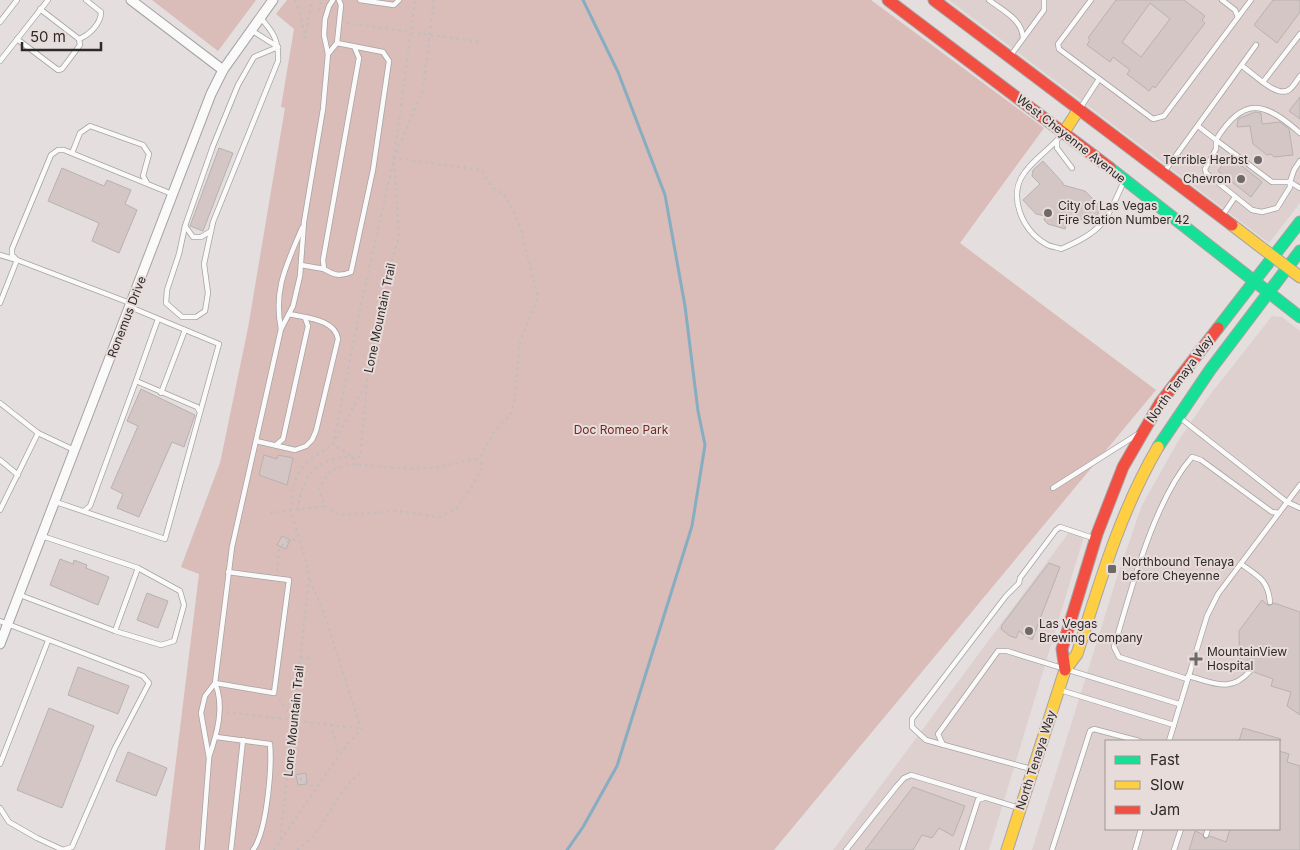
<svg xmlns="http://www.w3.org/2000/svg" width="1300" height="850" font-family="Inter,sans-serif">
	<rect width="100%" height="100%" fill="#e4dede"/>
	<g fill="#ded0ce" fill-rule="evenodd">
		<polygon points="949,0 1300,0 1300,203 1269,243"/>
		<path d="M1272,316l10,1 18,14v519h-268l85,-273 25,-72 38,-67 29,-42zM1106,741h173v88h-173z"/>
		<polygon points="1070,531 1084,536 989,850 833,850"/>
	</g>
	<g fill="#dabcb8">
		<polygon points="152,0 256,0 218,51"/>
		<polygon points="287,0 871,0 1044,128 960,243 1156,390 774,850 165,850 199,574 181,567 220,463 248,328 285,108 281,107 294,29 276,14"/>
	</g>
	<g fill="none" stroke-linecap="round" stroke-linejoin="round">
		<polyline stroke="#86adc1" stroke-width="3" points="567,850 583,827 617,766 692,526 705,445 698,411 685,306 665,195 618,72 583,0"/>
	</g>
	<g fill="#d4c6c5" stroke="#b7b2b1" fill-rule="evenodd">
		<path d="M1116,0h68l21,16 -3,4 3,3 -50,65 -2,-2 -4,5 -22,-17 3,-4 -17,-13 -3,5 -23,-17 3,-5 -2,-2zM1150,3l20,16 -29,38 -19,-15z"/>
		<polygon points="1273,0 1300,0 1300,12 1277,43 1254,25"/>
		<polygon points="1300,97 1300,119 1289,111"/>
		<polygon points="1255,112 1261,113 1262,124 1280,122 1289,129 1293,155 1274,157 1271,154 1267,155 1253,144 1250,126 1237,127 1238,119"/>
		<polygon points="219,148 233,153 203,231 190,226"/>
		<polygon points="1229,156 1262,182 1251,197 1218,171"/>
		<polygon points="1043,161 1063,183 1063,185 1085,191 1101,207 1094,223 1068,216 1065,229 1048,224 1044,220 1045,216 1036,214 1023,200 1040,184 1032,176 1033,170"/>
		<polygon points="62,168 104,186 107,180 131,190 125,204 137,210 119,253 92,241 99,223 48,201"/>
		<polygon points="141,389 195,415 184,447 172,442 139,517 117,508 123,494 111,488 138,426 127,421"/>
		<polygon points="264,455 277,459 278,455 293,458 287,485 259,475"/>
		<polygon points="282,536 290,540 286,549 277,545"/>
		<polygon points="60,559 73,564 74,560 87,565 86,568 109,577 98,605 50,585"/>
		<polygon points="1049,563 1060,567 1032,640 1019,631 1016,638 1010,636 1001,629 1002,625"/>
		<polygon points="147,593 168,601 158,628 137,620"/>
		<polygon points="1262,600 1269,606 1274,603 1300,612 1300,715 1287,706 1291,692 1271,686 1273,679 1254,672 1252,667 1246,670 1240,668 1239,631"/>
		<polygon points="78,667 129,686 118,714 68,695"/>
		<polygon points="49,708 94,726 62,808 17,790"/>
		<polygon points="1243,728 1281,739 1280,741 1239,741"/>
		<polygon points="1279,751 1289,754 1287,762 1300,766 1300,850 1189,850 1195,831 1202,834 1205,839 1210,836 1226,842 1230,829 1279,829"/>
		<polygon points="128,752 167,768 156,796 116,781"/>
		<polygon points="306,773 307,784 298,785 296,775"/>
		<polygon points="913,787 965,806 953,836 939,828 932,838 922,835 913,850 865,850"/>
	</g>
	<g fill="none" stroke-linecap="round" stroke-linejoin="round">
		<defs>
			<g id="lane">
				<polyline points="360,0 394,5 399,0"/>
				<path d="M989,0c14,11 33,19 34,38"/>
				<polyline points="1091,0 1058,44 1059,49 1153,119 1164,116 1251,0"/>
				<polyline points="1222,0 1235,10 1238,17"/>
				<path d="M40,9l39,30c10,-4 22,-15 22,-27l-15,-12"/>
				<path d="M260,17c13,15 19,23 18,44l-65,161 -9,42 4,29 -3,18 -9,6h-14l-16,-14 1,-13 12,-36 6,-28 28,-80 25,-61 16,-28 24,-10"/>
				<polyline points="0,22 17,0"/>
				<polyline points="251,30 278,47"/>
				<polyline points="17,39 58,70 62,69 80,45 79,39"/>
				<path d="M337,43l46,9 6,9 -16,109 -22,102c-11,5 -17,3 -27,-3l-1,-9 36,-202 -5,-12"/>
				<polyline points="328,54 337,43 341,5 339,0"/>
				<polyline points="1011,55 1044,10 1044,0"/>
				<polyline points="0,61 48,0"/>
				<path d="M1242,66c11,7 36,34 48,23 4,-3 7,-9 10,-13"/>
				<polyline points="1263,82 1300,34"/>
				<polyline points="1081,107 1099,79"/>
				<path d="M1198,126l18,14c27,-44 48,-39 84,-7"/>
				<path d="M1063,133c-11,15 -27,24 -38,39 -18,23 -3,59 21,72 4,3 11,3 15,5 43,-18 45,-28 63,-68"/>
				<polygon points="1216,140 1272,182 1290,182 1290,187 1277,208 1262,212 1252,210 1206,173 1205,169 1216,149"/>
				<polyline points="1057,141 1057,148 1072,168"/>
				<polyline points="72,153 80,133 90,126 143,145 149,154 143,176 147,183"/>
				<polyline points="1300,161 1294,170 1290,182 1300,188"/>
				<polyline points="1164,172 1256,45"/>
				<polyline points="1222,216 1235,197"/>
				<polyline points="185,226 193,237 201,237 211,231"/>
				<polyline points="0,255 17,260 0,303"/>
				<polyline points="301,265 324,269"/>
				<polyline points="130,303 17,260 12,255 12,249 51,155 58,150 64,150 172,194"/>
				<polyline points="158,319 136,381 197,407 200,412"/>
				<path d="M281,329c-8,-40 6,-65 21,-101"/>
				<polyline points="161,393 185,330"/>
				<polyline points="0,403 38,433 74,450"/>
				<polyline points="1179,417 1287,502 1300,508"/>
				<path d="M256,441l39,9 11,-4 6,-6 4,-9 22,-92c-3,-20 -32,-21 -49,-25"/>
				<polyline points="276,445 283,439 308,326 305,318"/>
				<polyline points="0,460 18,475"/>
				<polyline points="1053,488 1138,434"/>
				<polyline points="56,502 165,539 219,344 130,307"/>
				<polyline points="0,510 38,433"/>
				<polyline points="84,511 90,506 136,381"/>
				<path d="M1241,564c17,12 27,16 29,38"/>
				<polyline points="20,595 115,631 161,645 174,641 184,605 180,591 138,568 42,536"/>
				<polyline points="0,621 143,676 149,683 115,748 72,847 63,850 37,838 9,822 0,808"/>
				<polyline points="115,631 138,568"/>
				<path d="M1188,676c25,6 42,18 62,-5"/>
				<path d="M1187,679l-68,-22 -5,-10c17,-56 39,-145 78,-190l9,3 71,52 7,1"/>
				<polyline points="215,683 274,693 289,580 228,572"/>
				<polyline points="1060,690 1174,725"/>
				<path d="M216,737l54,7c2,23 -3,87 -17,106"/>
				<polyline points="1169,741 1207,616 1218,594 1300,485"/>
				<polyline points="943,745 938,734 998,651 1007,651 1179,704"/>
				<path d="M209,757c8,-23 16,-51 6,-74"/>
				<polyline points="0,764 48,641"/>
				<polyline points="1031,769 926,740 912,727 912,719 1006,596 1019,583 1020,578 1056,530 1060,527 1093,538"/>
				<polyline points="1206,835 1208,829"/>
				<polyline points="202,850 209,758 201,713 205,696 215,683 232,547 281,329 293,306 300,276 304,222 323,109 328,54 324,35 325,19 329,6 333,0"/>
				<polyline points="231,850 243,740"/>
				<polyline points="846,850 896,787 904,778 911,775 1019,808"/>
				<polyline points="962,850 978,800 984,798"/>
				<polyline points="1052,850 1090,731 1094,729 1139,741"/>
				<polyline points="1135,850 1141,829"/>
				<polyline points="1174,850 1181,829"/>
			</g>
			<g id="street">
				<polyline points="131,0 223,70"/>
				<polyline points="0,644 211,94 223,70 273,0"/>
			</g>
			<g id="fast">
				<polyline points="1110,168 1300,317"/>
				<polyline points="1218,328 1300,222"/>
				<polyline points="1158,447 1210,370 1300,251"/>
			</g>
			<g id="slow">
				<polyline points="1064,132 1079,109"/>
				<polyline points="1232,225 1300,277"/>
				<path d="M1007,850l58,-180 12,-16c23,-72 43,-142 81,-207"/>
			</g>
			<g id="jam">
				<polyline points="888,0 1110,168"/>
				<polyline points="934,0 1232,225"/>
				<polyline points="1065,670 1062,649 1097,534 1123,467 1160,403 1218,328"/>
			</g>
		</defs>
		<use href="#lane" stroke="#a7a3a2" stroke-width="6"/>
		<use href="#street" stroke="#a7a3a2" stroke-width="11"/>
		<use href="#fast" stroke="#a7a3a2" stroke-width="13"/>
		<use href="#slow" stroke="#a7a3a2" stroke-width="13"/>
		<use href="#jam" stroke="#a7a3a2" stroke-width="13"/>
		<g stroke="#c1bfbe" stroke-width="2" stroke-dasharray="2.5 4" stroke-linecap="butt">
			<polyline points="295,0 300,13 305,38 312,0"/>
			<polyline points="319,11 321,0"/>
			<polyline points="347,23 481,42"/>
			<polyline points="394,158 415,0"/>
			<polygon points="475,459 479,460 482,465 478,476 455,510 439,517 398,511 339,515 325,506 321,496 319,488 330,471 348,464 411,469 438,467"/>
			<polyline points="357,466 353,457 333,444 361,305 394,158 481,170 492,187 505,196 513,210 520,227 538,297 520,342 514,404 510,415 495,430 479,460"/>
			<path d="M298,510c3,-38 24,-56 62,-53l7,-73"/>
			<polyline points="270,513 325,506"/>
			<polyline points="277,571 279,550 284,543 299,538"/>
			<polyline points="310,580 325,616 361,729"/>
			<polyline points="301,658 314,659"/>
			<polyline points="279,699 294,719"/>
			<polyline points="227,712 361,729"/>
			<polyline points="331,724 339,755"/>
			<polyline points="289,771 316,789"/>
			<polyline points="281,840 339,755 361,729"/>
			<polyline points="274,850 280,841 309,578 308,569 291,511 293,487 297,475 307,462 333,444 367,382 383,289 399,237 394,158 423,89 434,0"/>
			<path d="M297,850c6,-5 13,-10 18,-16 16,-20 25,-47 47,-62"/>
		</g>
		<use href="#lane" stroke="#fbfafa" stroke-width="4.5"/>
		<use href="#street" stroke="#fbfafa" stroke-width="9"/>
		<use href="#fast" stroke="#16e098" stroke-width="11"/>
		<use href="#slow" stroke="#ffcf43" stroke-width="11"/>
		<use href="#jam" stroke="#f24e42" stroke-width="11"/>
	</g>
	<g fill="#6e6968" stroke="#e8dcda" stroke-width="2">
		<circle cx="1258" cy="160" r="5"/>
		<circle cx="1241" cy="179" r="5"/>
		<circle cx="1048" cy="213" r="5"/>
		<rect x="1107" y="564" width="10" height="10" rx="2.5"/>
		<circle cx="1029" cy="631" r="5"/>
		<path d="M1193.5 651.5h5v5h5v5h-5v5h-5v-5h-5v-5h5z"/>
	</g>
	<g text-anchor="middle" stroke-width="4" stroke-linejoin="round" paint-order="stroke">
		<g font-size="12" fill="#2e2a29" stroke="#e8dcda">
			<text transform="translate(1071 139) rotate(38)" y="4">West Cheyenne Avenue</text>
			<text transform="translate(127 317) rotate(-69)" y="4">Ronemus Drive</text>
			<text transform="translate(380 318) rotate(-78)" y="4">Lone Mountain Trail</text>
			<text transform="translate(1180 379) rotate(-54)" y="4">North Tenaya Way</text>
			<text transform="translate(294 721) rotate(-84)" y="4">Lone Mountain Trail</text>
			<text transform="translate(1036 760) rotate(-72)" y="4">North Tenaya Way</text>
		</g>
		<g font-size="12" fill="#2e2a29" stroke="#e8dcda" text-anchor="start">
			<text x="1248" y="164" text-anchor="end">Terrible Herbst</text>
			<text x="1231" y="183" text-anchor="end">Chevron</text>
			<text x="1058" y="210">City of Las Vegas<tspan x="1058" dy="14">Fire Station Number 42</tspan></text>
			<text x="1122" y="566">Northbound Tenaya<tspan x="1122" dy="14">before Cheyenne</tspan></text>
			<text x="1039" y="628">Las Vegas<tspan x="1039" dy="14">Brewing Company</tspan></text>
			<text x="1207" y="656">MountainView<tspan x="1207" dy="14">Hospital</tspan></text>
		</g>
		<g font-size="12" fill="#722a23" stroke="#e8dcda">
			<text x="621" y="434">Doc Romeo Park</text>
		</g>
	</g>
	<rect x="1105" y="740" width="175" height="90" fill="#e8dcda" stroke="#9e9593"/>
	<rect x="1115" y="756" width="25" height="8" fill="#16e098" stroke="#9e9593"/>
	<text x="1150" y="765" font-size="15" fill="#2e2a29">Fast</text>
	<rect x="1115" y="781" width="25" height="8" fill="#ffcf43" stroke="#9e9593"/>
	<text x="1150" y="790" font-size="15" fill="#2e2a29">Slow</text>
	<rect x="1115" y="806" width="25" height="8" fill="#f24e42" stroke="#9e9593"/>
	<text x="1150" y="815" font-size="15" fill="#2e2a29">Jam</text>
	<path d="M22 42v8h79v-8" fill="none" stroke="#2e2a29" stroke-width="2.5"/>
	<text x="30" y="42" font-size="15" fill="#2e2a29" stroke="#e8dcda" stroke-width="4" paint-order="stroke">50 m</text>
</svg>
